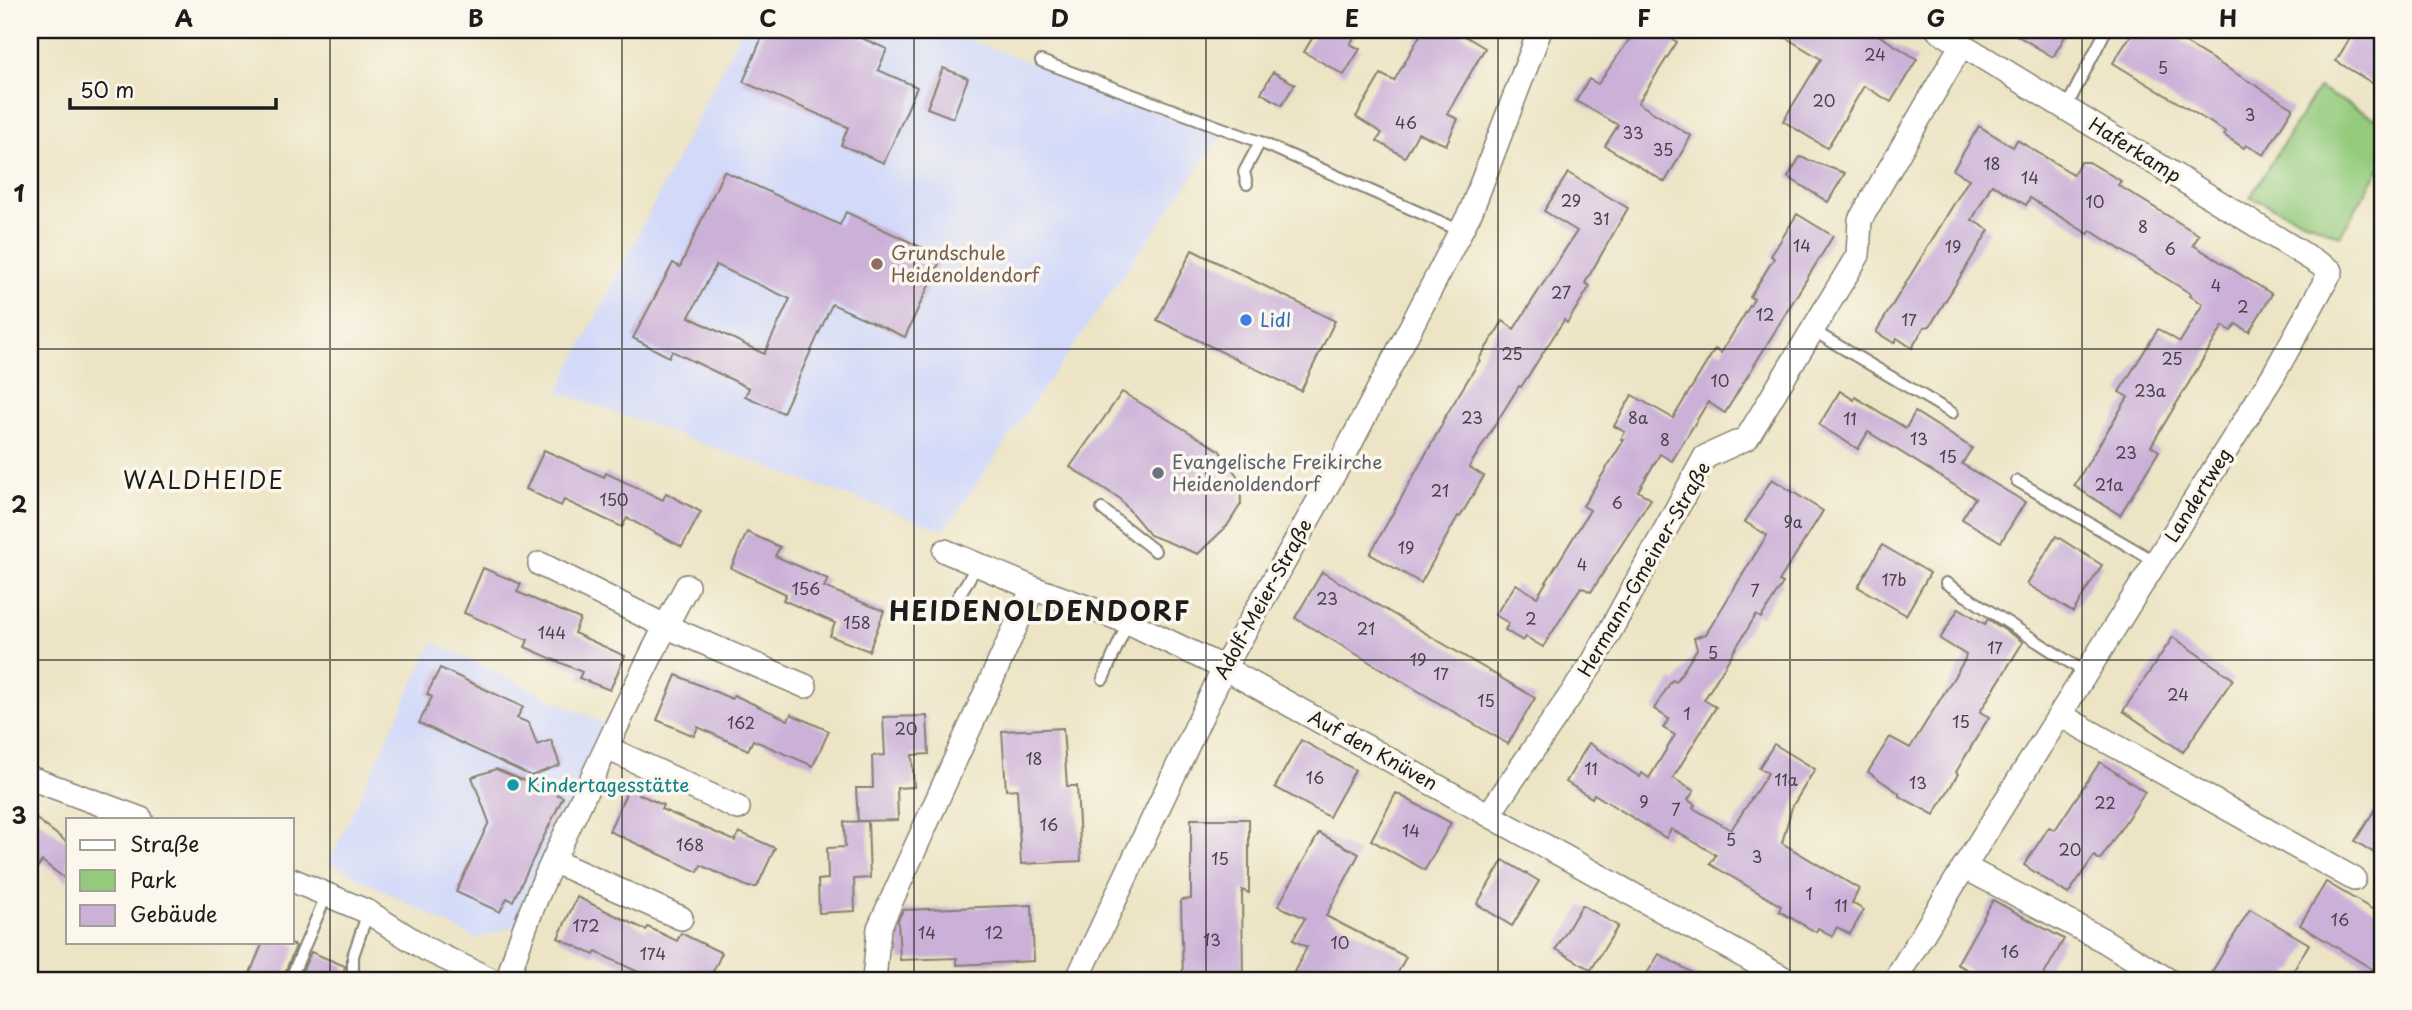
<svg xmlns="http://www.w3.org/2000/svg" width="2412" height="1010" font-family="'Playpen Sans',sans-serif">
	<rect width="100%" height="100%" fill="#fbf7ec"/>
	<filter id="ink" filterUnits="userSpaceOnUse"><feTurbulence type="fractalNoise" baseFrequency=".0143" numOctaves="2"/><feDisplacementMap in="SourceGraphic" scale="14" xChannelSelector="R" yChannelSelector="G"/><feConvolveMatrix kernelMatrix="1 2 1 2 8 2 1 2 1" color-interpolation-filters="sRGB"/></filter>
	<filter id="wash" filterUnits="userSpaceOnUse"><feTurbulence type="fractalNoise" baseFrequency=".00686" numOctaves="4" result="noise"/><feDisplacementMap in="SourceGraphic" scale="28" xChannelSelector="R" yChannelSelector="G"/><feGaussianBlur stdDeviation="1.57" result="paint"/><feColorMatrix in="noise" values="0 0 0 0 0 0 0 0 0 0 0 0 0 0 0 0 0 1.4 0 .05"/><feComposite in="paint" operator="in"/></filter>
	<g filter="url(#wash)">
		<rect width="100%" height="100%" fill="#ece4c4"/>
		<g fill="#d2d9f9">
			<polygon points="742,30 944,30 1221,136 944,530 558,392"/>
			<polygon points="433,642 611,727 516,925 476,939 329,862"/>
		</g>
		<polygon fill="#93ca7c" stroke="#58734c" stroke-width="2" points="2318,88 2382,122 2382,164 2340,236 2250,197"/>
		<g id="blocks">
			<g fill="#cbb0d8" fill-rule="evenodd">
				<polygon points="765,30 843,30 887,49 878,70 917,87 884,163 841,145 848,127 743,82"/>
				<polygon points="1317,30 1359,30 1350,44 1360,49 1344,75 1304,52"/>
				<polygon points="1423,30 1455,30 1485,48 1447,114 1458,119 1446,145 1418,133 1405,157 1377,141 1382,133 1356,117 1381,74 1394,81"/>
				<polygon points="1636,30 1657,30 1677,42 1638,103 1691,136 1665,182 1605,146 1618,125 1576,101 1589,79 1598,84"/>
				<polygon points="1773,30 1870,30 1917,59 1891,102 1864,86 1827,148 1783,121 1821,59"/>
				<polygon points="2008,30 2069,30 2053,57"/>
				<polygon points="2134,30 2164,30 2293,108 2264,155 2246,145 2244,148 2224,135 2226,132 2113,63"/>
				<polygon points="2355,30 2382,30 2382,89 2336,61"/>
				<polygon points="943,68 968,78 953,118 927,108"/>
				<polygon points="1273,72 1295,84 1282,105 1261,93"/>
				<polygon points="1979,126 2013,147 2017,140 2073,174 2081,162 2089,162 2121,181 2118,185 2199,235 2193,245 2272,294 2249,332 2236,324 2231,331 2223,326 2151,446 2159,451 2120,515 2074,486 2128,397 2119,392 2158,329 2180,342 2203,304 2190,296 2191,294 2091,231 2088,234 2030,198 2026,205 1992,184 1972,220 1989,230 1930,326 1924,327 1912,348 1897,338 1894,343 1876,332 1969,179 1953,170"/>
				<polygon points="1800,157 1845,173 1828,202 1788,177"/>
				<path d="M724,171l116,54 6,-13 96,45 -37,80 -73,-33 -49,109 -38,-17 4,-8 -77,-37 -3,6 -36,-19 40,-75 7,4zM716,265l74,34 -26,55 -75,-37z"/>
				<polygon points="1568,173 1628,208 1585,283 1590,286 1567,323 1564,320 1521,387 1519,386 1469,467 1484,476 1460,517 1458,516 1421,583 1370,554 1443,423 1442,422 1480,360 1479,359 1503,321 1514,329 1577,231 1544,211"/>
				<polygon points="1797,214 1833,236 1725,413 1708,402 1672,461 1660,454 1638,491 1651,499 1591,592 1581,587 1543,647 1526,637 1523,641 1505,630 1509,623 1495,615 1516,584 1537,597 1590,510 1583,506 1624,440 1621,439 1625,432 1614,426 1632,395 1673,418 1715,349 1721,353 1754,299 1750,297 1774,258 1771,256"/>
				<polygon points="1192,250 1335,321 1301,391 1157,320"/>
				<polygon points="1840,391 1854,400 1855,397 1906,428 1915,412 1972,448 1962,464 2025,502 2001,542 1962,519 1975,498 1868,432 1858,449 1819,425"/>
				<polygon points="1122,392 1219,450 1240,480 1241,504 1227,526 1198,554 1150,535 1119,498 1070,467"/>
				<polygon points="544,450 604,477 606,473 663,500 666,493 701,512 682,547 627,518 622,527 564,500 561,506 526,489"/>
				<polygon points="1772,479 1823,511 1779,581 1783,583 1761,618 1756,615 1704,700 1716,707 1673,778 1694,791 1688,800 1695,805 1693,808 1731,830 1768,773 1759,768 1774,744 1815,769 1792,807 1782,843 1859,889 1852,903 1864,910 1850,934 1837,927 1832,936 1818,928 1816,932 1779,911 1781,906 1710,864 1716,855 1696,843 1671,829 1666,838 1594,794 1592,798 1566,782 1589,743 1640,777 1642,773 1649,778 1675,735 1663,728 1669,719 1654,709 1672,680 1676,682 1697,649 1694,638 1706,634 1767,535 1745,522"/>
				<polygon points="747,532 780,547 775,556 828,579 824,587 884,611 869,651 830,636 835,623 783,600 786,594 731,568"/>
				<polygon points="2056,536 2102,565 2073,612 2027,584"/>
				<polygon points="1882,545 1930,573 1906,615 1858,587"/>
				<polygon points="483,568 521,584 517,592 580,619 574,633 625,656 610,690 579,678 582,672 525,647 528,640 464,613"/>
				<polygon points="1322,572 1535,698 1508,744 1295,618"/>
				<polygon points="1959,608 1985,624 1988,619 2023,642 1980,712 1989,717 1956,772 1958,774 1934,815 1899,796 1899,793 1868,772 1890,737 1910,748 1964,661 1966,655 1940,639"/>
				<polygon points="2173,637 2233,679 2183,752 2123,711"/>
				<polygon points="440,668 523,707 517,718 529,723 537,745 551,740 560,765 531,776 419,723 432,697 427,694"/>
				<polygon points="676,675 732,699 734,695 788,720 791,714 829,731 813,766 753,740 748,750 698,727 694,736 657,720"/>
				<polygon points="927,716 929,754 912,755 914,787 897,788 898,820 858,821 856,788 873,788 872,756 885,755 883,717"/>
				<polygon points="1063,728 1067,786 1077,786 1081,861 1021,864 1017,789 1006,790 1002,731"/>
				<polygon points="1301,740 1355,770 1329,817 1275,787"/>
				<polygon points="2100,762 2145,792 2100,860 2094,856 2068,894 2024,865 2049,827 2055,830"/>
				<polygon points="496,769 563,797 513,901 507,898 500,912 456,892 489,822 472,777"/>
				<polygon points="628,789 663,805 661,809 735,841 739,832 775,848 757,887 748,887 701,865 698,872 609,831"/>
				<polygon points="1396,793 1451,823 1425,870 1371,840"/>
				<polygon points="2382,798 2382,858 2355,841"/>
				<polygon points="30,814 68,843 68,881 42,861 30,878"/>
				<polygon points="1191,819 1249,819 1249,893 1242,890 1243,980 1183,980 1181,900 1191,899"/>
				<polygon points="868,821 870,878 854,879 855,911 819,913 818,880 828,879 827,848 845,847 844,822"/>
				<polygon points="1319,833 1359,854 1326,916 1406,957 1394,980 1311,980 1294,972 1307,947 1293,940 1305,918 1278,906"/>
				<polygon points="1503,860 1539,881 1512,926 1477,904"/>
				<polygon points="2326,882 2382,915 2382,975 2300,925"/>
				<polygon points="577,897 646,930 648,927 677,941 681,933 722,953 709,980 655,980 596,952 594,955 558,938"/>
				<polygon points="1993,900 2064,939 2041,980 1986,980 1957,964"/>
				<polygon points="1032,905 1034,961 957,965 957,958 900,960 898,920 903,910"/>
				<polygon points="1582,905 1618,926 1591,970 1556,949"/>
				<polygon points="2250,909 2309,944 2294,970 2290,971 2285,980 2207,980"/>
				<polygon points="263,942 287,942 296,946 282,980 247,980"/>
				<polygon points="311,952 345,966 342,980 298,980"/>
				<polygon points="1659,954 1705,980 1643,980"/>
			</g>
		</g>
	</g>
	<g filter="url(#ink)">
		<use href="#blocks" fill-opacity="0" stroke="#848070" stroke-width="2"/>
		<g fill="none" stroke-linecap="round" stroke-linejoin="round">
			<defs>
				<g id="service">
					<polyline points="1041,61 1260,142 1461,231"/>
					<polyline points="2066,108 2106,30"/>
					<polyline points="1247,184 1244,172 1260,142"/>
					<polyline points="1812,330 1952,413"/>
					<polyline points="2017,481 2156,562"/>
					<polyline points="1102,509 1155,551"/>
					<polyline points="1946,583 2086,673"/>
					<polyline points="946,616 977,566"/>
					<polyline points="1103,679 1128,622"/>
					<polyline points="290,980 326,896"/>
					<polyline points="350,980 353,973 353,956 368,912"/>
				</g>
				<g id="minor">
					<polyline points="945,551 1033,588 1128,622 1224,668 1787,980"/>
					<polyline points="540,564 665,626 805,686"/>
					<polyline points="2060,715 2354,879"/>
					<polyline points="607,748 738,808"/>
					<polyline points="30,778 141,819"/>
					<polyline points="1489,814 1592,664 1705,457 1747,438 1858,255 1860,220 1962,44"/>
					<polyline points="553,861 681,918"/>
					<polyline points="1964,867 2103,940 2168,980"/>
					<polyline points="292,880 368,912 426,949 491,980"/>
					<path d="M508,980c17,-65 48,-126 77,-187 33,-70 65,-139 102,-207"/>
					<polyline points="874,980 879,928 1033,588"/>
					<polyline points="1077,980 1224,668 1345,454 1471,211 1540,30"/>
					<polyline points="1895,980 1964,867 2274,374 2331,271 1938,30"/>
				</g>
			</defs>
			<use href="#service" stroke="#848070" stroke-width="14"/>
			<use href="#minor" stroke="#848070" stroke-width="26"/>
			<use href="#service" stroke="#fff" stroke-width="10"/>
			<use href="#minor" stroke="#fff" stroke-width="23"/>
		</g>
	</g>
	<path fill="none" stroke="#1c1c1c" stroke-width="2" stroke-opacity="0.55" d="M330,30v950M622,30v950M914,30v950M1206,30v950M1498,30v950M1790,30v950M2082,30v950M30,349h2352M30,660h2352"/>
	<circle fill="#8d6e63" stroke="#fbf7ec" stroke-width="2.5" cx="877" cy="264" r="7"/>
	<circle fill="#3f7fe0" stroke="#fbf7ec" stroke-width="2.5" cx="1246" cy="320" r="7"/>
	<circle fill="#6b7280" stroke="#fbf7ec" stroke-width="2.5" cx="1158" cy="473" r="7"/>
	<circle fill="#0f9aa8" stroke="#fbf7ec" stroke-width="2.5" cx="513" cy="785" r="7"/>
	<g text-anchor="middle" stroke-width="7" stroke-linejoin="round" paint-order="stroke">
		<g font-size="16" fill="#48414b">
			<text x="1875" y="61">24</text>
			<text x="2163" y="74">5</text>
			<text x="1824" y="107">20</text>
			<text x="2250" y="121">3</text>
			<text x="1406" y="129">46</text>
			<text x="1633" y="139">33</text>
			<text x="1663" y="156">35</text>
			<text x="1992" y="170">18</text>
			<text x="2030" y="184">14</text>
			<text x="1571" y="207">29</text>
			<text x="2095" y="208">10</text>
			<text x="1601" y="225">31</text>
			<text x="2143" y="233">8</text>
			<text x="1802" y="252">14</text>
			<text x="1953" y="253">19</text>
			<text x="2170" y="255">6</text>
			<text x="2216" y="292">4</text>
			<text x="1561" y="299">27</text>
			<text x="2243" y="313">2</text>
			<text x="1765" y="321">12</text>
			<text x="1909" y="326">17</text>
			<text x="1512" y="360">25</text>
			<text x="2172" y="365">25</text>
			<text x="1720" y="387">10</text>
			<text x="2150" y="397">23a</text>
			<text x="1472" y="424">23</text>
			<text x="1638" y="424">8a</text>
			<text x="1850" y="425">11</text>
			<text x="1919" y="445">13</text>
			<text x="1665" y="446">8</text>
			<text x="2126" y="459">23</text>
			<text x="1948" y="463">15</text>
			<text x="2109" y="491">21a</text>
			<text x="1440" y="497">21</text>
			<text x="614" y="506">150</text>
			<text x="1617" y="509">6</text>
			<text x="1793" y="528">9a</text>
			<text x="1406" y="554">19</text>
			<text x="1582" y="571">4</text>
			<text x="1894" y="586">17b</text>
			<text x="806" y="595">156</text>
			<text x="1755" y="597">7</text>
			<text x="1327" y="605">23</text>
			<text x="1531" y="625">2</text>
			<text x="857" y="629">158</text>
			<text x="1366" y="635">21</text>
			<text x="552" y="639">144</text>
			<text x="1995" y="654">17</text>
			<text x="1713" y="659">5</text>
			<text x="1418" y="666">19</text>
			<text x="1441" y="680">17</text>
			<text x="2178" y="701">24</text>
			<text x="1486" y="707">15</text>
			<text x="1687" y="720">1</text>
			<text x="1961" y="728">15</text>
			<text x="741" y="729">162</text>
			<text x="906" y="735">20</text>
			<text x="1034" y="765">18</text>
			<text x="1591" y="775">11</text>
			<text x="1315" y="784">16</text>
			<text x="1786" y="786">11a</text>
			<text x="1918" y="789">13</text>
			<text x="1644" y="808">9</text>
			<text x="2105" y="809">22</text>
			<text x="1676" y="816">7</text>
			<text x="1049" y="831">16</text>
			<text x="1411" y="837">14</text>
			<text x="1731" y="846">5</text>
			<text x="690" y="851">168</text>
			<text x="2070" y="856">20</text>
			<text x="1757" y="863">3</text>
			<text x="1220" y="865">15</text>
			<text x="1809" y="900">1</text>
			<text x="1841" y="912">11</text>
			<text x="2340" y="926">16</text>
			<text x="586" y="932">172</text>
			<text x="927" y="939">14</text>
			<text x="994" y="939">12</text>
			<text x="1212" y="946">13</text>
			<text x="1340" y="949">10</text>
			<text x="2010" y="958">16</text>
			<text x="653" y="960">174</text>
		</g>
		<g font-size="19" fill="#1c1c1c" stroke="#fbf7ec">
			<text transform="translate(2135 150) rotate(32)" y="7">Haferkamp</text>
			<text transform="translate(2198 495) rotate(-58)" y="7">Landertweg</text>
			<text transform="translate(1644 569) rotate(-60)" y="7">Hermann-Gmeiner-Straße</text>
			<text transform="translate(1263 599) rotate(-61)" y="7">Adolf-Meier-Straße</text>
			<text transform="translate(1373 750) rotate(29)" y="7">Auf den Knüven</text>
		</g>
		<g font-size="19" fill="#785e54" stroke="#fbf7ec" text-anchor="start">
			<text x="891" y="260">Grundschule<tspan x="891" dy="22">Heidenoldendorf</tspan></text>
		</g>
		<g font-size="19" fill="#366cbe" stroke="#fbf7ec" text-anchor="start">
			<text x="1260" y="327">Lidl</text>
		</g>
		<g font-size="19" fill="#5b616d" stroke="#fbf7ec" text-anchor="start">
			<text x="1172" y="469">Evangelische Freikirche<tspan x="1172" dy="22">Heidenoldendorf</tspan></text>
		</g>
		<g font-size="19" fill="#0d838f" stroke="#fbf7ec" text-anchor="start">
			<text x="527" y="792">Kindertagesstätte</text>
		</g>
		<g font-size="23" letter-spacing="2" fill="#1c1c1c" stroke="#fbf7ec">
			<text x="204" y="489">WALDHEIDE</text>
		</g>
		<g font-size="26" font-weight="bold" letter-spacing="2" fill="#1c1c1c" stroke="#fbf7ec">
			<text x="1040" y="621">HEIDENOLDENDORF</text>
		</g>
	</g>
	<rect width="2412" height="1010" fill="none" stroke="#fbf7ec" stroke-width="77"/>
	<rect x="66" y="818" width="228" height="126" fill="#fbf7ec" stroke="#a29f99" stroke-width="2"/>
	<rect x="80" y="840" width="35" height="10" fill="#ffffff" stroke="#a29f99" stroke-width="2"/>
	<text x="130" y="852" font-size="21" fill="#1c1c1c">Straße</text>
	<rect x="80" y="870" width="35" height="21" fill="#93ca7c" stroke="#a29f99" stroke-width="2"/>
	<text x="130" y="888" font-size="21" fill="#1c1c1c">Park</text>
	<rect x="80" y="905" width="35" height="21" fill="#cbb0d8" stroke="#a29f99" stroke-width="2"/>
	<text x="130" y="922" font-size="21" fill="#1c1c1c">Gebäude</text>
	<path d="M70 98v10h206v-10" fill="none" stroke="#1c1c1c" stroke-width="3.5"/>
	<text x="80" y="98" font-size="21" fill="#1c1c1c" stroke="#fbf7ec" stroke-width="5" paint-order="stroke">50 m</text>
	<rect x="38" y="38" width="2336" height="934" fill="none" stroke="#1c1c1c" stroke-width="2.5"/>
	<g font-size="23" text-anchor="middle" font-weight="bold" fill="#1c1c1c">
		<text x="184" y="27">A</text>
		<text x="476" y="27">B</text>
		<text x="768" y="27">C</text>
		<text x="1060" y="27">D</text>
		<text x="1352" y="27">E</text>
		<text x="1644" y="27">F</text>
		<text x="1936" y="27">G</text>
		<text x="2228" y="27">H</text>
		<text x="19" y="202">1</text>
		<text x="19" y="513">2</text>
		<text x="19" y="824">3</text>
	</g>
</svg>
